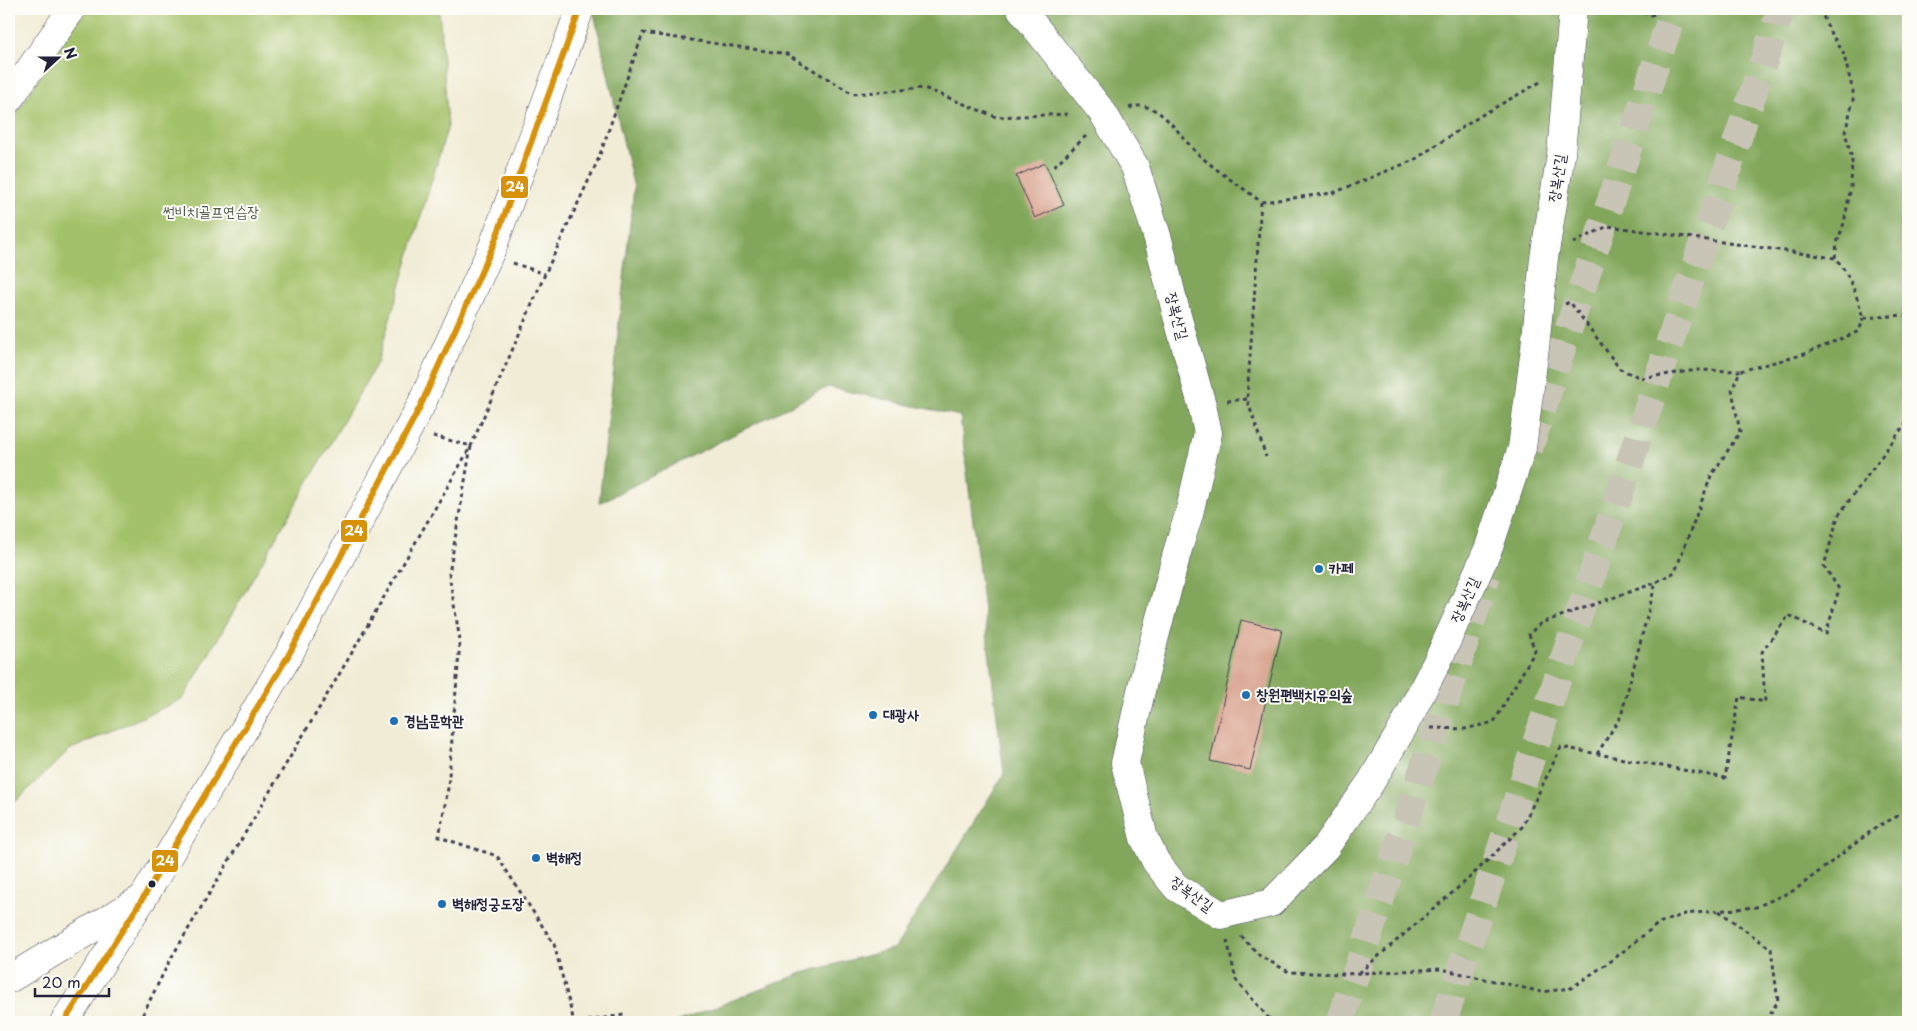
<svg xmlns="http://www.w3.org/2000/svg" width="1917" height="1031" font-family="'Playpen Sans','Poor Story',sans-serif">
	<rect width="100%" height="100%" fill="#fdfcf7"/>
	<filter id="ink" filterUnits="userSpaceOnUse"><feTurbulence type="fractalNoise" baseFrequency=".02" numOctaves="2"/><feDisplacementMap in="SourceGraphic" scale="10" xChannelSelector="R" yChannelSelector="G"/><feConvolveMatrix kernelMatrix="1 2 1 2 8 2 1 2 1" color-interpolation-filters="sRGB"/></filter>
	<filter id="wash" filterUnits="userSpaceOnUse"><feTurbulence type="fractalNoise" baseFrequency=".0096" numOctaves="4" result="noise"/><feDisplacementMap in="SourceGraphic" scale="20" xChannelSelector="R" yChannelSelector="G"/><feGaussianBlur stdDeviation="1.12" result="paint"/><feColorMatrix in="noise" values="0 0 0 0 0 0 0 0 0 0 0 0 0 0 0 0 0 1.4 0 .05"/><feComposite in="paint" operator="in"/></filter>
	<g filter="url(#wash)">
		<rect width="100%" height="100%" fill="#f1ecd5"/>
		<polygon fill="#a3c168" stroke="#627252" points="85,9 439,9 448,126 377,363 183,699 69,750 9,808 9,124"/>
		<polygon fill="#82a75c" stroke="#52644c" points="593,9 1908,9 1908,1022 677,1022 802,973 895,948 1004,774 960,416 828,387 599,503 634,188"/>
		<g id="blocks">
			<g fill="#d8a28d">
				<polygon points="1045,163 1064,205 1035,218 1016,176"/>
				<polygon points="1241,620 1282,630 1250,770 1210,761"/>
			</g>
		</g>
	</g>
	<g filter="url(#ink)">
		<use href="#blocks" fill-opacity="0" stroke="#414052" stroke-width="1"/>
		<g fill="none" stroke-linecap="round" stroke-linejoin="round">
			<g stroke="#c8c4b6" stroke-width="28" stroke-dasharray="28 14" stroke-linecap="butt">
				<polyline points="1529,449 1674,9"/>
				<polyline points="1340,1022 1487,575"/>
				<polyline points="1443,1022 1781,9"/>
			</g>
			<defs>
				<g id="street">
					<polyline points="9,99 72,9"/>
					<polyline points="9,979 143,898"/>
				</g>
				<polyline id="secondary" points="1021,9 1103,113 1135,167 1158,239 1176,312 1202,405 1208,433 1189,514 1178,549 1143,682 1125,763 1144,838 1156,862 1176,887 1221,915 1271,903 1325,848 1371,782 1404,726 1439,658 1489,547 1522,448 1535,348 1544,258 1561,154 1573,9"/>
				<polyline id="primary" points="64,1022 143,898 288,656 420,407 493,246 580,9"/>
			</defs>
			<use href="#street" stroke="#414052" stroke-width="29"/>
			<use href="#secondary" stroke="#414052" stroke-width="29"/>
			<use href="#primary" stroke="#414052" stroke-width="29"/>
			<g stroke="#414052" stroke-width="3" stroke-dasharray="4 4" stroke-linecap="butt">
				<polyline points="1627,9 1652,15 1665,9"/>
				<polyline points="1820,9 1830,32 1843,52 1853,91 1853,101 1845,132 1852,159 1851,186 1844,223 1837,243 1835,258"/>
				<path d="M1129,108c30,-12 52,31 70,47 19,17 42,31 62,47l72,-9 81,-33 66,-44 62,-35"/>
				<polyline points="1054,166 1086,136"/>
				<polyline points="1261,202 1247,399 1266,457"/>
				<path d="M1573,243l35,-17 227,32c15,16 22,38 28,60l42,-3 3,3"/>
				<polyline points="513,263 545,274"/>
				<polyline points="1565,304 1570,302 1620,369 1641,378 1698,370 1740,371"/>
				<polyline points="1227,401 1247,399"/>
				<polyline points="433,436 471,446 449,574 460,641 448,788 439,837 497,856 554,944 574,1022"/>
				<polyline points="1431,728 1465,729 1494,722 1535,651 1529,634 1541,623 1655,583"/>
				<polyline points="1597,754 1621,716 1656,582 1675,572 1711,476 1740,432 1732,390 1740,371 1802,355 1857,332 1861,326 1863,318"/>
				<polyline points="1719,911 1771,949 1778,1001 1765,1022"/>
				<polyline points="1241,936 1260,956 1289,972 1342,974 1441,969 1542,992 1571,988 1611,961 1659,923 1685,914 1756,907 1795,890 1878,826 1908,811"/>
				<polyline points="1227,940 1236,980 1272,1022"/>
				<polyline points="1359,973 1466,881 1522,827 1561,747 1725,778 1739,697 1765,702 1762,652 1789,615 1826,634 1839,589 1824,566 1838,516 1908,420"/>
				<polyline points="139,1022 170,960 350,656 471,446 545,274 598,160 643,33 787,54 853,94 924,88 996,117 1070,114"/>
				<polyline points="580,1022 624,1015 631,1022"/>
			</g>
			<use href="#street" stroke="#fff" stroke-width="28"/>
			<use href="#secondary" stroke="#fff" stroke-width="28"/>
			<use href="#primary" stroke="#fff" stroke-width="28"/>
			<defs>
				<polyline id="bus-1" points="64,1022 143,898 288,656 420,407 493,246 580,9"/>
			</defs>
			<use href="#bus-1" stroke="#fdfcf7" stroke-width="10"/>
			<use href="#bus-1" stroke="#d79209" stroke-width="6"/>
		</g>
	</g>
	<g fill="#1f6fb2" stroke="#fdfcf7" stroke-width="2">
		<circle cx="1319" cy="569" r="5"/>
		<circle cx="1246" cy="695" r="5"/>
		<circle cx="873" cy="715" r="5"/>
		<circle cx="394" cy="721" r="5"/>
		<circle cx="536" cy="858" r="5"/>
		<circle cx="442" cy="904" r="5"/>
	</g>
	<circle fill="#22223b" stroke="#fdfcf7" stroke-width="2" cx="152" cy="884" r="4.5"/>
	<g text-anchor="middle" stroke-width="4" stroke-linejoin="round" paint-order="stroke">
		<g font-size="15" fill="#22223b" stroke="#fdfcf7">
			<text transform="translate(1557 178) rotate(-81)" y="5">장복산길</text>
			<text transform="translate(1177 316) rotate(75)" y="5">장복산길</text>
			<text transform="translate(1465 600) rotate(-66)" y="5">장복산길</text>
			<text transform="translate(1192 894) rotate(36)" y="5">장복산길</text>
		</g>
		<g font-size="15" fill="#4f5a4b" stroke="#fdfcf7">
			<text x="211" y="217">썬비치골프연습장</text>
		</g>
		<g font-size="15" font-weight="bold" fill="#22223b" stroke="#fdfcf7" text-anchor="start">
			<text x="1329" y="574">카페</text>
			<text x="1256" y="700">창원편백치유의숲</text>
			<text x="883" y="720">대광사</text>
			<text x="404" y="726">경남문학관</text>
			<text x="546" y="863">벽해정</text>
			<text x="452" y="909">벽해정궁도장</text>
		</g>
	</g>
	<g stroke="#fdfcf7" stroke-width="2">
		<rect x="500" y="175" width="29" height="24" rx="5" fill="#d79209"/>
		<rect x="340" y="519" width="28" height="24" rx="5" fill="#d79209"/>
		<rect x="151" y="849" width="28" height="24" rx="5" fill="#d79209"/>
	</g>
	<g font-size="14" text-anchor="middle" font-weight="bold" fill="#fff">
		<text x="515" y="192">24</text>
		<text x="354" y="536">24</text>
		<text x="165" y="866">24</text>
	</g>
	<rect width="1917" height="1031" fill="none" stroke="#fdfcf7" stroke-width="30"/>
	<g transform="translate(58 58) rotate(69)" stroke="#fdfcf7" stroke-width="4" paint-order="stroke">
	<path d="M0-4L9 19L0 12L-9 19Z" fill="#22223b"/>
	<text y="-8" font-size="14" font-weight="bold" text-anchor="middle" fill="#22223b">N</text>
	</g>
	<path d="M35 988v8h74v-8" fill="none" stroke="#22223b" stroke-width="2.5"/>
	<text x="42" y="988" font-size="15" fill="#22223b" stroke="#fdfcf7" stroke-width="4" paint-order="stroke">20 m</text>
</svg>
